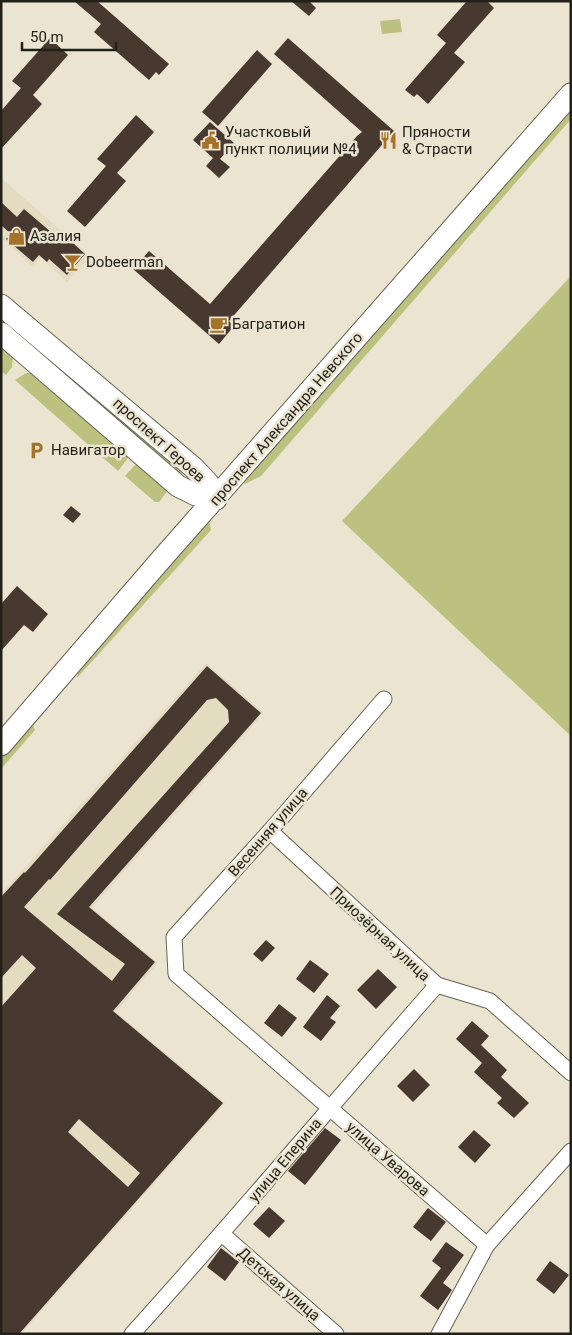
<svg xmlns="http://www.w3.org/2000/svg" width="572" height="1335" font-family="Roboto,sans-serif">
	<rect width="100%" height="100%" fill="#eae4d1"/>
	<g fill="#e4dcc1">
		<polygon points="1,178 90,256 67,282 41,258 33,267 1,238 6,233 1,229"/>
		<polygon points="206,663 264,713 92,908 158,963 116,1012 225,1103 21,1334 1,1334 1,894"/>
	</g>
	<g fill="#bcc180">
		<polygon points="400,19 402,32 382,34 380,21"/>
		<polygon points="571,106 571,119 261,476 245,484 242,481"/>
		<polygon points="571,276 571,736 342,521"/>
		<polygon points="1,313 184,470 179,476 1,322"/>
		<polygon points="1,346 13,357 12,367 6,375 1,371"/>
		<polygon points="26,373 33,373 127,454 128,458 118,471 15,380"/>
		<polygon points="135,465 140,465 169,489 159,502 155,502 125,476"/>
		<polygon points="209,520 211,530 77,678 79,663"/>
		<polygon points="31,721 35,730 1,769 1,755"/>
	</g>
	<g fill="#483930" fill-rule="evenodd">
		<polygon points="74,1 97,1 169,64 159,75 156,72 149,80 94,32 101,24"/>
		<polygon points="291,1 309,1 316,8 309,16"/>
		<polygon points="467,1 487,1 494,8 454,53 465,62 428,104 417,94 414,97 405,90 446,43 437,35"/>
		<polygon points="50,38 68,55 33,95 42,104 1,149 1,111 21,88 12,81"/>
		<polygon points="288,38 394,131 229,321 234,326 219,344 133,269 149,251 210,304 357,136 362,132 274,54"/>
		<polygon points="257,50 272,64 218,126 202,112"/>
		<polygon points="136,115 154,132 117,173 126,181 85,227 67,211 106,166 97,159"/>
		<polygon points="210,122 234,143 220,159 230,167 219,178 206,166 213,158 193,140"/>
		<polygon points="1,202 17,217 24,209 58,238 62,233 85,254 67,275 49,259 47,262 39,255 33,262 6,239 11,234 1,225"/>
		<polygon points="71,506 81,514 73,523 63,515"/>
		<polygon points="17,586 48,614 33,632 24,625 1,651 1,604"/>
		<path d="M207,666l54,47 -172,194 66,55 -42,49 110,92 -204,231h-18v-327l35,-39 -14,-13 -21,23v-81l23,-25 1,1zM216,698l12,12 1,12 -172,192 68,50 -13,17 -88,-74 25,-28 1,1 157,-180zM79,1119l61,54 -12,14 -60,-55z"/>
		<polygon points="266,940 275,948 262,962 253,954"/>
		<polygon points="310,960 329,974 314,993 296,979"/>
		<polygon points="378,969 397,987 376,1009 357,990"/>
		<polygon points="327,995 340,1006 330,1018 336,1022 321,1041 303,1027"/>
		<polygon points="279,1004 297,1018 282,1037 264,1023"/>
		<polygon points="472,1021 489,1036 481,1045 507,1070 501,1077 529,1103 514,1118 497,1103 502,1098 474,1072 482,1063 456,1039"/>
		<polygon points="414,1069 430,1085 413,1102 397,1086"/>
		<polygon points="325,1128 341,1140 305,1185 288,1171"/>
		<polygon points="474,1130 491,1145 475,1163 458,1147"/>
		<polygon points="269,1207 285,1221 269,1238 253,1224"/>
		<polygon points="428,1208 446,1222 431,1241 413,1227"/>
		<polygon points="446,1242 464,1255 443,1283 452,1290 438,1310 420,1296 441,1268 432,1261"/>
		<polygon points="221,1248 239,1262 225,1281 207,1267"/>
		<polygon points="550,1261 569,1275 554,1294 536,1280"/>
	</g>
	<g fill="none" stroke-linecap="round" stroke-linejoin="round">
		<defs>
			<g id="minor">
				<polyline points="384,699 270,831 174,937 176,974 487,1245"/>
				<polyline points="270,831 437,985 490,1001 571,1073"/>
				<polyline points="222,1234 336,1334"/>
				<path d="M132,1334c104,-115 203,-233 305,-349"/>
				<polyline points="439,1334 487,1245 571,1151"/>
			</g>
			<g id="secondary">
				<polyline points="1,305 194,468 208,483 216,499"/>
				<polyline points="1,333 178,486 196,495 216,499"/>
				<polyline points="1,745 158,563 571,94"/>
			</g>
		</defs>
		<use href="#minor" stroke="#676252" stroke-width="17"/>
		<use href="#secondary" stroke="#676252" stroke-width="23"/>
		<use href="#minor" stroke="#fff" stroke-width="15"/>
		<use href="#secondary" stroke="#fff" stroke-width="21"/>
	</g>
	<defs>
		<symbol id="civic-bare" viewBox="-9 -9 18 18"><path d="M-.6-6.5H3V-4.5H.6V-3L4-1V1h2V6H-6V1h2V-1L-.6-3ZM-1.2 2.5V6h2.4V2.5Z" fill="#a47228" stroke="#eae4d1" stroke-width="2.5" paint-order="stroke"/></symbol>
		<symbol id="restaurant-bare" viewBox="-9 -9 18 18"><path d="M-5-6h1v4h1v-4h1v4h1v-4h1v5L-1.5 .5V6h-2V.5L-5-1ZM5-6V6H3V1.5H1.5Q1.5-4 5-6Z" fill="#a47228" stroke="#eae4d1" stroke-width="2.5" paint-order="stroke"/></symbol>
		<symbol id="shop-bare" viewBox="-9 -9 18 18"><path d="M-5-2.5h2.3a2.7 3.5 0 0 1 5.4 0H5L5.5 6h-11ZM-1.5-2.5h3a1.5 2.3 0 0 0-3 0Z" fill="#a47228" stroke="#eae4d1" stroke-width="2.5" paint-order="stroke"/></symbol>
		<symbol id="bar-bare" viewBox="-9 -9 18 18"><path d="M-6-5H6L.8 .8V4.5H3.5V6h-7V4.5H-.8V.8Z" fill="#a47228" stroke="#eae4d1" stroke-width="2.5" paint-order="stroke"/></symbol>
		<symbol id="cafe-bare" viewBox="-9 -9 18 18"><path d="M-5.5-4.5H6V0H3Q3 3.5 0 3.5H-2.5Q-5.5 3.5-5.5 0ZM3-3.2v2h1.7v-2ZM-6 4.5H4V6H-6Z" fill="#a47228" stroke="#eae4d1" stroke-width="2.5" paint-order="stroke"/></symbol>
		<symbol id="parking-bare" viewBox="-9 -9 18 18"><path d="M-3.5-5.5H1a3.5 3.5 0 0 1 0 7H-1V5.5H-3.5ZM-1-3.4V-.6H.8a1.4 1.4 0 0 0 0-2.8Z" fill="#a47228" stroke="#eae4d1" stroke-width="2.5" paint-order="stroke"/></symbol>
	</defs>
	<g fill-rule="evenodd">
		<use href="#civic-bare" x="198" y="128" width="25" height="25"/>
		<use href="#restaurant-bare" x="376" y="128" width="25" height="25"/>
		<use href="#shop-bare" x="4" y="224" width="25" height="25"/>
		<use href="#bar-bare" x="60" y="250" width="25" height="25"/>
		<use href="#cafe-bare" x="206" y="312" width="25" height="25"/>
		<use href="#parking-bare" x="24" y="438" width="25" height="25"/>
	</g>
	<g text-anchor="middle" stroke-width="5" stroke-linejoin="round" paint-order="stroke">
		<g font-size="15" fill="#232019" stroke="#eae4d1" text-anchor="start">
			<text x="225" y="137">Участковый<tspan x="225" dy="17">пункт полиции №4</tspan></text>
			<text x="402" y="137">Пряности<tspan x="402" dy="17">&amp; Страсти</tspan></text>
			<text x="30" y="241">Азалия</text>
			<text x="86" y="267">Dobeerman</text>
			<text x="232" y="329">Багратион</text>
			<text x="51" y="455">Навигатор</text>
		</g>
		<g font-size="15" fill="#232019" stroke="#eae4d1">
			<text transform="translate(286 419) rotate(-49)" y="5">проспект Александра Невского</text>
			<text transform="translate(159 440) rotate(42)" y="5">проспект Героев</text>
			<text transform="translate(268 832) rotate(-49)" y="5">Весенняя улица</text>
			<text transform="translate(380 934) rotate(43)" y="5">Приозёрная улица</text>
			<text transform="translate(388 1159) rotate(41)" y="5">улица Уварова</text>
			<text transform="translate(285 1160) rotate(-50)" y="5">улица Еперина</text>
			<text transform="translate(279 1284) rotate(41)" y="5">Детская улица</text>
		</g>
	</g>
	<rect width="572" height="1335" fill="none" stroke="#232019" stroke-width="5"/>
	<path d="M22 42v8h94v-8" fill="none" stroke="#232019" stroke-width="2.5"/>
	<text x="30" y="42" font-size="15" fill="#232019" stroke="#eae4d1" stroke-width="4" paint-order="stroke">50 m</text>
</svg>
